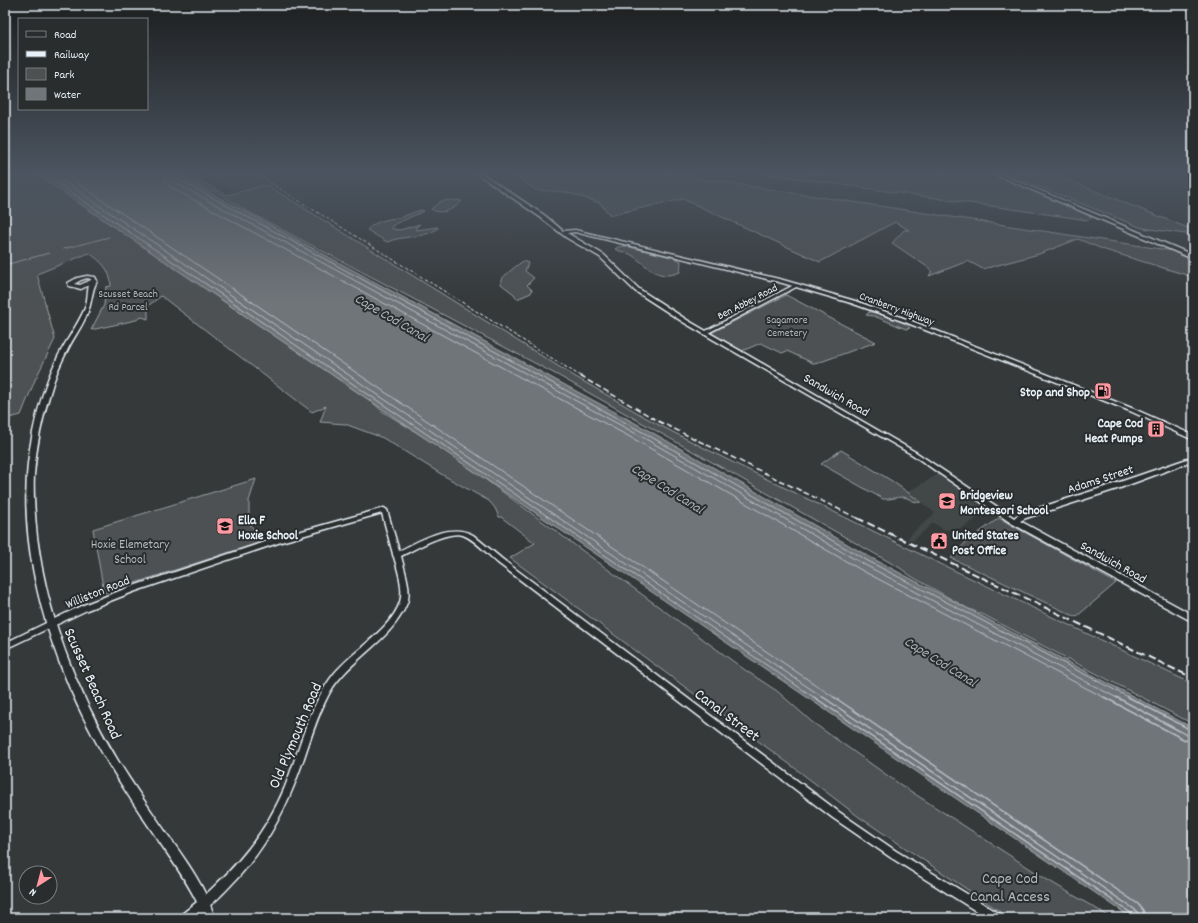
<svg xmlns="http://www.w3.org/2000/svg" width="1198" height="923" font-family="Dekko,sans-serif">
	<rect width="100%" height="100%" fill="#35393a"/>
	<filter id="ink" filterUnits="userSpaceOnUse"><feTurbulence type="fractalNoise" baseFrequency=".025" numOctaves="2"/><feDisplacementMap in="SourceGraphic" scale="8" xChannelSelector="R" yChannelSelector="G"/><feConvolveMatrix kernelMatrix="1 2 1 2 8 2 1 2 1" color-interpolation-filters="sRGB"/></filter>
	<g filter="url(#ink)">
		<g fill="#424647">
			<polygon points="201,174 250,174 269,186 241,194"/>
			<polygon points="939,474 986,510 978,518 962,528 945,530 933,523 913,541 907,538 935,513 907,492"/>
		</g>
		<g fill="#4d5152" stroke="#9aa1a5">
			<path d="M5,174h31l10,6 252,171 14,8 26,20 32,21 12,11 66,41 297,218 32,21 35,31 86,61 148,96 66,39h-102l-151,-101 -67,-51 -282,-208 25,-15 -34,-26h-2l-4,-9 -6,-7 -48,-27 -58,-36 -38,-14 -25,-2 6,-16 -14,6 -151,-116 -13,10v13l-6,-2 -6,3 -45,10 13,-25 2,-18 5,-1c0,-16 -10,-25 -22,-33l-52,21 18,65 -20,41 -14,35 -16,4z"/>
			<polygon points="178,174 187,174 227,195 267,185 574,376 657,424 728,460 924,556 1193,684 1193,724 984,615 967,608 911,576 900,568 559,376 247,211 223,196"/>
			<polygon points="512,174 670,174 1174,251 1193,260 1193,277 1105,250 1078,239 1039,254 983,269 968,261 929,276 932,271 929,268 892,243 904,230 909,230 895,222 820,262 683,199 610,215 600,203 566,192 536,190"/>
			<polygon points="767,174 992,174 1093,217 1088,220"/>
			<polygon points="1008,174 1053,174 1193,230 1193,235 1142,228"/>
			<path d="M456,200l6,1c-7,8 -21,15 -31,8l10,-8z"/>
			<path d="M420,210l4,1 -29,13 -3,2v3l8,1 20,-6 -4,3v3l22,-3 -1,2c-14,10 -34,6 -50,13l-20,-12c8,-10 24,-11 35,-13 6,-2 12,-5 18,-7z"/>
			<path d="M625,246l50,12 6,3 -1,11c-24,10 -33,-8 -50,-18 -5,-3 -11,-2 -15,-5l3,-2z"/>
			<path d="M523,261l5,2 -3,8 9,7 -7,7 5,5 -1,3 -14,6 -3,-5 -13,-10v-4c2,-4 19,-17 22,-19z"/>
			<polygon points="786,295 876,342 815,364 787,351 782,353 761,343 742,351 711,333"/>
			<path d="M869,312c9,0 37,9 41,16l-4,1 -32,-13 -8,-1z"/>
			<path d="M841,450l51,31 29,21c-6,2 -11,-4 -18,-5 -8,0 -13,3 -20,2l-62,-35z"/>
			<polygon points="256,479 249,501 249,524 263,538 270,539 104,593 93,529"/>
			<polygon points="999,518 1116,583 1076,617 951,558 966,542"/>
		</g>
		<polygon fill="#707579" stroke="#a0a7ac" points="36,174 176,174 648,430 870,557 1193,728 1193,918 1132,918"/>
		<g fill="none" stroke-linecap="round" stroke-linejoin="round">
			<g stroke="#b8bfc5" stroke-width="1">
				<polyline points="44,174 815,698"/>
				<polyline points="53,174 824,698"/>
				<polyline points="64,174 835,698"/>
				<polyline points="164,174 166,181 172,188 641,443 863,571 1105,698"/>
				<polyline points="170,174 171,179 176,183 644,438 865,565 1117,698"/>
				<polyline points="175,174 178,179 646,434 868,561 1130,698"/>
			</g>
			<g stroke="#b8bfc5" stroke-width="1.5">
				<polyline points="814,697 1131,913 1134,918"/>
				<polyline points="823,697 1134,909 1138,913 1139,918"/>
				<polyline points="834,697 1138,904 1143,910 1145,918"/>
				<polyline points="1104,697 1185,740 1193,742"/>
				<polyline points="1116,697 1187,735 1193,736"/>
				<polyline points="1128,697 1193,731"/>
			</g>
			<g stroke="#a0a7ac" stroke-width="1">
				<polyline points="63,249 109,237"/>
				<polyline points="5,265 49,253"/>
			</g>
			<defs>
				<g id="tertiary">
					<polygon points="796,284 800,285 706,334 704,334 702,333"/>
					<path d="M384,508l3,2 12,41c21,-10 51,-29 74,-16l29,24 337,253 57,39 104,63 1,4h-14l-97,-61 -57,-39 -335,-255c-11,-9 -22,-23 -35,-28 -15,-5 -48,14 -62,21 3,13 11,34 6,47 -15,38 -57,55 -77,89 -14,25 -21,53 -31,80 -15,42 -36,80 -68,113 -7,7 -18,20 -27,24l-4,-1 -1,-4 1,-4c38,-35 65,-66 85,-113 15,-38 23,-79 48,-112 18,-23 58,-45 67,-73 4,-13 -2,-32 -6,-45l-1,-2v-1l-11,-41 -101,29 -148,50 -46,18 -82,39v-6l76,-37 46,-18 150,-50z"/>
				</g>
				<g id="secondary">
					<polygon points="478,174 482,174 544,215 563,231 575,230 783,280 855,301 909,320 1134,409 1193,435 1193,440 1191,439 1130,411 905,322 851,303 779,282 575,232 567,233 604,255 639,289 687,320 917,453 1014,518 1020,514 1114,484 1193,457 1193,461 1120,488 1026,518 1020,521 1193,615 1193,622 1011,523 913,455 683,322 635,291 600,257 567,238 540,217"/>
					<path d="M87,276l8,1 2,4c-6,10 -5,23 -10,33 -5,13 -14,24 -20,37 -7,13 -13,27 -17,42 -8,26 -14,54 -16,82 -1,20 1,42 3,62 10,78 39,154 80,222 15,25 33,50 50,75 15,21 32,44 42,68 2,5 4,11 6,16h-12l-2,-4 -5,4h-16l2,-4 15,-12c-12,-24 -28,-46 -43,-68 -15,-22 -30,-45 -44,-68 -57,-95 -101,-223 -77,-334 5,-24 12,-48 23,-71 8,-18 21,-34 29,-53 3,-7 2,-15 4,-23l-8,4 -12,-3 -1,-3 9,-5zM87,278l4,1v1l-11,5 -6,-1 7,-4z"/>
				</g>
				<polygon id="motorway" points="995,174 1000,174 1193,255 1193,259"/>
			</defs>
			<use href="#tertiary" stroke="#e8f1f8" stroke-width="3"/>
			<use href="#secondary" stroke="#e8f1f8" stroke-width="3"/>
			<use href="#motorway" stroke="#e8f1f8" stroke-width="3"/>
			<use href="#tertiary" fill="#2a2d2e" fill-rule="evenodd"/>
			<use href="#secondary" fill="#2a2d2e" fill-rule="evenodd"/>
			<use href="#motorway" fill="#2a2d2e" fill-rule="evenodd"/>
			<polyline stroke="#e8f1f8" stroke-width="1" stroke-dasharray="3.5 2" stroke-linecap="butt" points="256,174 582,377"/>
			<polyline stroke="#e8f1f8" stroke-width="1.5" stroke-dasharray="6 3" stroke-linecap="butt" points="580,376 660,422 859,519"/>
			<polyline stroke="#e8f1f8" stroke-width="2" stroke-dasharray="8 3.5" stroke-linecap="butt" points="857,518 1193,678"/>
		</g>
	</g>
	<linearGradient id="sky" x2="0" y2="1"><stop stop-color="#1d1f20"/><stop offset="0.57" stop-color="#4b5460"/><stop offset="1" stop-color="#4b5460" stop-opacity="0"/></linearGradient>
	<rect width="1198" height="303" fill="url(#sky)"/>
	<defs>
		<symbol id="fuel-square" viewBox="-11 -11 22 22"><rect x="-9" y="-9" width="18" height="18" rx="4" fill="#ff9aa2" stroke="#2a2d2e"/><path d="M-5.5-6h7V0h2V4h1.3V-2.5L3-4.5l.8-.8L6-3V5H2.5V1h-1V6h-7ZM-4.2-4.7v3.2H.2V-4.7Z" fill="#111"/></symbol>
		<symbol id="building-square" viewBox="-11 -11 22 22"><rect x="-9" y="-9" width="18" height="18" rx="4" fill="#ff9aa2" stroke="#2a2d2e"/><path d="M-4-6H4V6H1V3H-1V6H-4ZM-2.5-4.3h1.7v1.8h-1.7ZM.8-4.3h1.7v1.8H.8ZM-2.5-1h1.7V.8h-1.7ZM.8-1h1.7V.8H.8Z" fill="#111"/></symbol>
		<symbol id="school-square" viewBox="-11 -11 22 22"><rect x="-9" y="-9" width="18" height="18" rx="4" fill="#ff9aa2" stroke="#2a2d2e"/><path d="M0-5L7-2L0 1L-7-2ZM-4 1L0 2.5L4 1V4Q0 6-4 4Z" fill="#111"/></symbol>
		<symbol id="civic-square" viewBox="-11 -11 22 22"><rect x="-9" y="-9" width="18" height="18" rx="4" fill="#ff9aa2" stroke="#2a2d2e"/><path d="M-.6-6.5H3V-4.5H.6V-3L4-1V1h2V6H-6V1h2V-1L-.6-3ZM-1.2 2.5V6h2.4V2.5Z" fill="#111"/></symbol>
	</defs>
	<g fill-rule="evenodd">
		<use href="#fuel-square" x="1093" y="381" width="20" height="20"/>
		<use href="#building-square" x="1146" y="419" width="20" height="20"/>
		<use href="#school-square" x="937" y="491" width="20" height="20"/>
		<use href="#school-square" x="215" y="516" width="20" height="20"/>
		<use href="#civic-square" x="929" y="531" width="20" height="20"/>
	</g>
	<g text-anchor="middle" stroke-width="4" stroke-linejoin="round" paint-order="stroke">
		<g font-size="11" fill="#b2b9be" stroke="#2a2d2e">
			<text x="128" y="297">Scusset Beach<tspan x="128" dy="13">Rd Parcel</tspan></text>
			<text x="787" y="323">Sagamore<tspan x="787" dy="13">Cemetery</tspan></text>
		</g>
		<g font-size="11" fill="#e8f1f8" stroke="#2a2d2e">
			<text transform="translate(747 301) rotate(-27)" y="4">Ben Abbey Road</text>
			<text transform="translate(897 308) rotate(20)" y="4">Cranberry Highway</text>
		</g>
		<g font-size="13" font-weight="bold" fill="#e8f1f8" stroke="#2a2d2e" text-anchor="start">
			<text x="1090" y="396" text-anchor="end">Stop and Shop</text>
			<text x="1143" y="427" text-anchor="end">Cape Cod<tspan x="1143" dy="15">Heat Pumps</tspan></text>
			<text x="960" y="499">Bridgeview<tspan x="960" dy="15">Montessori School</tspan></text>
			<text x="238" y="524">Ella F<tspan x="238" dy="15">Hoxie School</tspan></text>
			<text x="952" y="539">United States<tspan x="952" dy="15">Post Office</tspan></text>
		</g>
		<g font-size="13" fill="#e8f1f8" stroke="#2a2d2e">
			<text transform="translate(837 394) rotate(30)" y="5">Sandwich Road</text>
			<text transform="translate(1100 478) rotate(-18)" y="5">Adams Street</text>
			<text transform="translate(1114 561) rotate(29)" y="5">Sandwich Road</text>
			<text transform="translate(97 591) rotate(-22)" y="5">Williston Road</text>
		</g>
		<g font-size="13" fill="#b2b9be" stroke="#2a2d2e">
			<text x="130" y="548">Hoxie Elemetary<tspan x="130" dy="15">School</tspan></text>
		</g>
		<g font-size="14" font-style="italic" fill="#acb3b8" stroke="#2a2d2e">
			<text transform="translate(392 317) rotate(30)" y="5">Cape Cod Canal</text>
			<text transform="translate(668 488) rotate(32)" y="5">Cape Cod Canal</text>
			<text transform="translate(941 661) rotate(32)" y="5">Cape Cod Canal</text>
		</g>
		<g font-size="16" fill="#e8f1f8" stroke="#2a2d2e">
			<text transform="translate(94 683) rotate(66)" y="6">Scusset Beach Road</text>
			<text transform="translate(728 714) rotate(37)" y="6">Canal Street</text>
			<text transform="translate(294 735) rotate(-67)" y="6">Old Plymouth Road</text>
		</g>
		<g font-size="16" fill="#b2b9be" stroke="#2a2d2e">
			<text x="1010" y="883">Cape Cod<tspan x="1010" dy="18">Canal Access</tspan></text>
		</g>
	</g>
	<rect width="1198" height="923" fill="none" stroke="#2a2d2e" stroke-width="20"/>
	<rect x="10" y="10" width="1178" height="903" fill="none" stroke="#e8f1f8" stroke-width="1.5" filter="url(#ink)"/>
	<rect x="18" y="18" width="130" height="92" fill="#2a2d2e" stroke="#767b7f"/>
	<rect x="26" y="31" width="20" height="6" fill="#2a2d2e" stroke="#767b7f"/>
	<text x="54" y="38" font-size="12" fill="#e8f1f8">Road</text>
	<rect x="26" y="51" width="20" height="6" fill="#e8f1f8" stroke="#767b7f"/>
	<text x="54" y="58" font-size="12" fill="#e8f1f8">Railway</text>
	<rect x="26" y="68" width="20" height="12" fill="#4d5152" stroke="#767b7f"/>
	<text x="54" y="78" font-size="12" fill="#e8f1f8">Park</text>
	<rect x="26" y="88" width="20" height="12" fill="#707579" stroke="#767b7f"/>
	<text x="54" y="98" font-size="12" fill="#e8f1f8">Water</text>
	<g transform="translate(38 885) rotate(216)"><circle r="19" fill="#2a2d2e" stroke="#767b7f"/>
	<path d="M0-3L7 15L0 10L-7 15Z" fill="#ff9aa2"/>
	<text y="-6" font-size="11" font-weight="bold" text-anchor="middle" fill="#e8f1f8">N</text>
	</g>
</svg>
